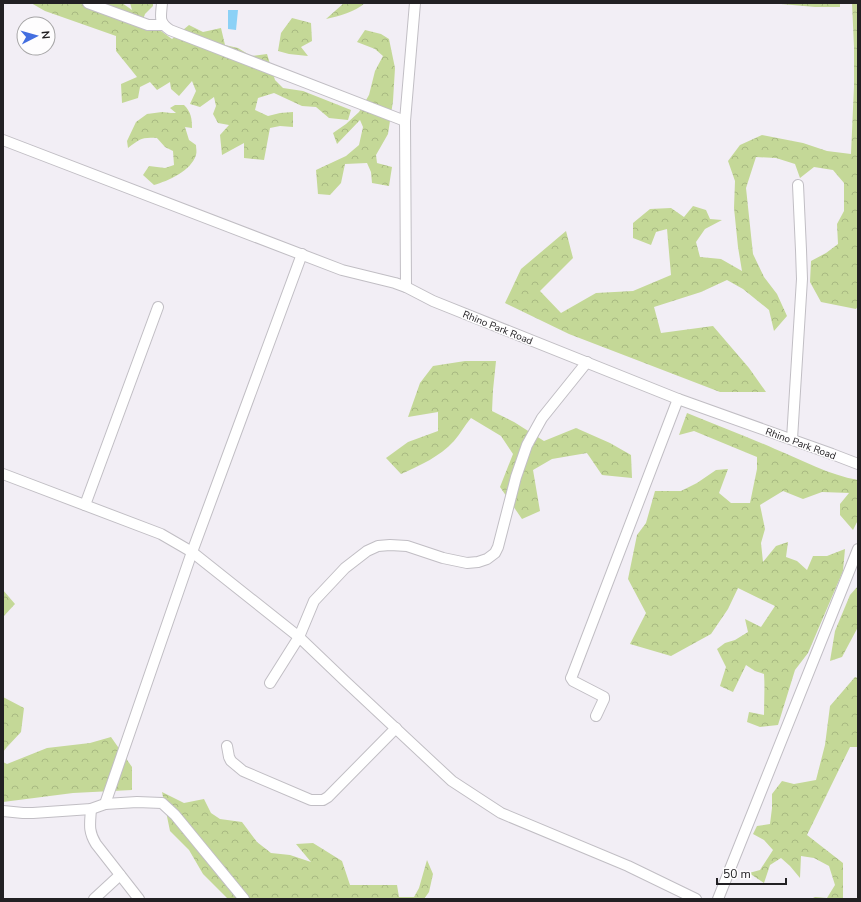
<svg xmlns="http://www.w3.org/2000/svg" width="861" height="902" font-family="'Nunito Sans',sans-serif">
	<defs>
		<pattern id="forest-crowns" width="20" height="18" patternUnits="userSpaceOnUse"><rect width="20" height="18" fill="#c4d897"/><path d="M2 6a3 3 0 1 1 6 0M12 15a3 3 0 1 1 6 0" fill="none" stroke="#a8b982"/></pattern>
	</defs>
	<rect width="100%" height="100%" fill="#f2eef5"/>
	<g fill="url(#forest-crowns)">
		<polygon points="31,3 122,3 132,10 130,3 153,3 153,6 145,14 140,28 161,31 172,39 189,25 203,32 221,28 225,45 238,48 251,56 267,54 275,80 283,88 303,91 351,110 348,120 329,118 316,107 302,106 274,93 258,98 255,110 268,116 280,113 293,112 293,127 280,126 270,128 264,160 244,158 244,143 222,155 220,135 229,125 218,123 213,114 216,106 214,97 200,107 190,104 196,91 192,81 179,96 171,89 170,82 157,90 150,82 140,87 138,98 122,103 121,84 137,77 116,51 116,36 45,11"/>
		<path d="M344,3h21c-11,9 -25,13 -39,16z"/>
		<polygon points="770,3 840,3 840,7 815,7"/>
		<polygon points="852,3 858,3 858,306 856,309 821,302 810,282 811,261 826,253 838,244 837,224 844,211 844,183 833,170 814,167 800,178 795,164 776,158 756,157 746,188 753,254 764,277 777,294 787,316 774,331 769,310 743,289 727,280 701,292 654,307 661,333 713,326 749,368 766,392 720,392 569,334 505,303 521,269 566,231 573,258 540,291 561,313 596,293 633,291 671,275 667,229 656,232 651,245 633,238 633,223 650,209 671,208 684,217 693,206 706,210 710,219 722,220 705,229 696,242 700,257 721,259 742,271 738,247 734,208 735,181 728,161 740,145 762,135 803,143 827,151 851,154 854,86 854,47"/>
		<polygon points="292,18 311,23 312,41 301,47 308,56 289,54 278,51 281,33"/>
		<polygon points="365,30 381,34 389,39 395,68 393,101 388,134 376,155 377,163 392,167 389,186 372,183 371,172 367,163 345,164 341,183 330,195 318,194 316,170 346,156 359,145 363,127 360,120 337,144 333,133 346,124 359,112 369,95 375,71 383,56 375,49 357,42"/>
		<path d="M175,105h9c7,7 8,13 8,23l-7,-1 4,13 7,5c0,3 1,7 0,10 -5,16 -28,26 -42,30l-11,-10 6,-9 16,2 9,-3 -1,-14 -8,-4 -8,-9c-16,-1 -17,1 -29,10l-1,-7 9,-19 11,-8 15,-2 9,1h5l-6,-5z"/>
		<path d="M465,361h31l-3,29 -1,21 22,11 30,19 32,-13 34,15 21,12 1,23 -30,-3 -15,-22 -35,6 -19,11 7,41 -18,8 -22,-32 13,-33 -12,-18 -30,-18c-6,7 -11,16 -17,23 -15,16 -33,24 -53,33l-15,-16 22,-16 30,-11v-19l-30,5 12,-34 13,-17z"/>
		<path d="M687,413c29,12 59,23 88,36 27,11 54,26 83,31v40l-5,10 -13,-15v-11l9,-11 -27,-1 -19,7 -20,-8 -23,14 5,24 -4,14 2,19 13,-16 12,-4 -2,15 11,4 10,9 6,-14h14l18,-7 -2,22 -35,82 -13,17 -17,55 -18,2 -13,-5 2,-10 15,3c0,-14 1,-27 0,-41l-9,-3 -9,-6 -13,27 -13,-6 6,-19 -9,-18 8,-6 10,-3 13,-8 -3,-13 16,8 14,-21 -37,-18 -10,21 -17,25 -40,22 -41,-12 16,-31 -18,-34 9,-44 9,-12 9,-32h26l16,-8 19,-13 12,-1 -9,24 12,10h19l7,-34v-12l-63,-26 -15,4z"/>
		<polygon points="858,586 858,627 842,657 830,661 835,631 850,595"/>
		<polygon points="3,590 15,604 3,617"/>
		<polygon points="855,677 858,678 858,747 850,747 807,835 843,863 843,899 811,899 815,897 827,898 835,885 829,866 814,858 801,856 800,878 790,866 781,858 770,865 764,883 749,873 760,870 773,850 764,840 753,834 757,826 770,824 772,808 772,794 782,781 794,784 816,780 825,745 830,706"/>
		<polygon points="3,697 24,708 21,732 7,747 3,752"/>
		<polygon points="111,737 132,767 132,790 73,793 3,802 3,762 7,764 47,748 90,743"/>
		<polygon points="162,792 184,803 204,799 211,813 220,819 242,822 257,842 271,853 290,855 311,862 296,844 313,843 342,861 350,885 397,885 399,897 414,897 419,888 427,860 433,874 429,892 424,899 228,899 203,874 189,850 170,831"/>
	</g>
	<polygon fill="#8cd1f6" points="228,10 238,10 236,30 228,29"/>
	<g fill="none" stroke-linecap="round" stroke-linejoin="round">
		<defs>
			<g id="minor">
				<polyline points="88,3 148,25 163,25"/>
				<path d="M162,3c-1,14 -4,19 8,27l235,91"/>
				<polyline points="3,140 342,270 395,283 406,287 433,301 678,399 832,454 858,464"/>
				<polyline points="406,287 405,121 415,3"/>
				<polyline points="587,362 542,418 527,445 516,477 498,547 495,553 487,559 478,562 467,563 443,558 407,546 390,545 378,546 367,551 345,568 314,601 299,637 345,681 452,781 501,813 628,866 696,899"/>
				<polyline points="792,439 802,279 801,250 798,185"/>
				<polyline points="3,474 161,534 192,552 299,637 270,683"/>
				<polyline points="85,505 158,307"/>
				<polyline points="596,716 604,699 604,697 573,681 571,678 572,676 678,399"/>
				<polyline points="227,746 229,757 231,761 243,771 311,800 323,800 328,797 396,728"/>
				<polyline points="105,804 192,552 302,254"/>
				<path d="M91,809c-1,15 -3,22 5,35l43,55"/>
				<polyline points="3,811 23,813 33,813 91,809 105,804 137,802 162,803 175,815 244,899"/>
				<polyline points="94,899 120,875"/>
				<polyline points="718,899 858,549"/>
			</g>
		</defs>
		<use href="#minor" stroke="#c1bec4" stroke-width="12"/>
		<use href="#minor" stroke="#fff" stroke-width="10"/>
	</g>
	<g text-anchor="middle" stroke-width="3" stroke-linejoin="round" paint-order="stroke">
		<g font-size="10" fill="#222023" stroke="#fefdfe">
			<text transform="translate(498 327) rotate(22)" y="4">Rhino Park Road</text>
			<text transform="translate(801 443) rotate(20)" y="4">Rhino Park Road</text>
		</g>
	</g>
	<rect width="861" height="902" fill="none" stroke="#222023" stroke-width="8"/>
	<g transform="translate(36 36) rotate(84)"><circle r="19" fill="#fefdfe" stroke="#a6a5a6"/>
	<path d="M0-3L7 15L0 10L-7 15Z" fill="#436ee0"/>
	<text y="-6" font-size="11" font-weight="bold" text-anchor="middle" fill="#222023">N</text>
	</g>
	<path d="M717 878v6h69v-6" fill="none" stroke="#222023" stroke-width="2"/>
	<text x="723" y="878" font-size="12" fill="#222023" stroke="#fefdfe" stroke-width="3" paint-order="stroke">50 m</text>
</svg>
